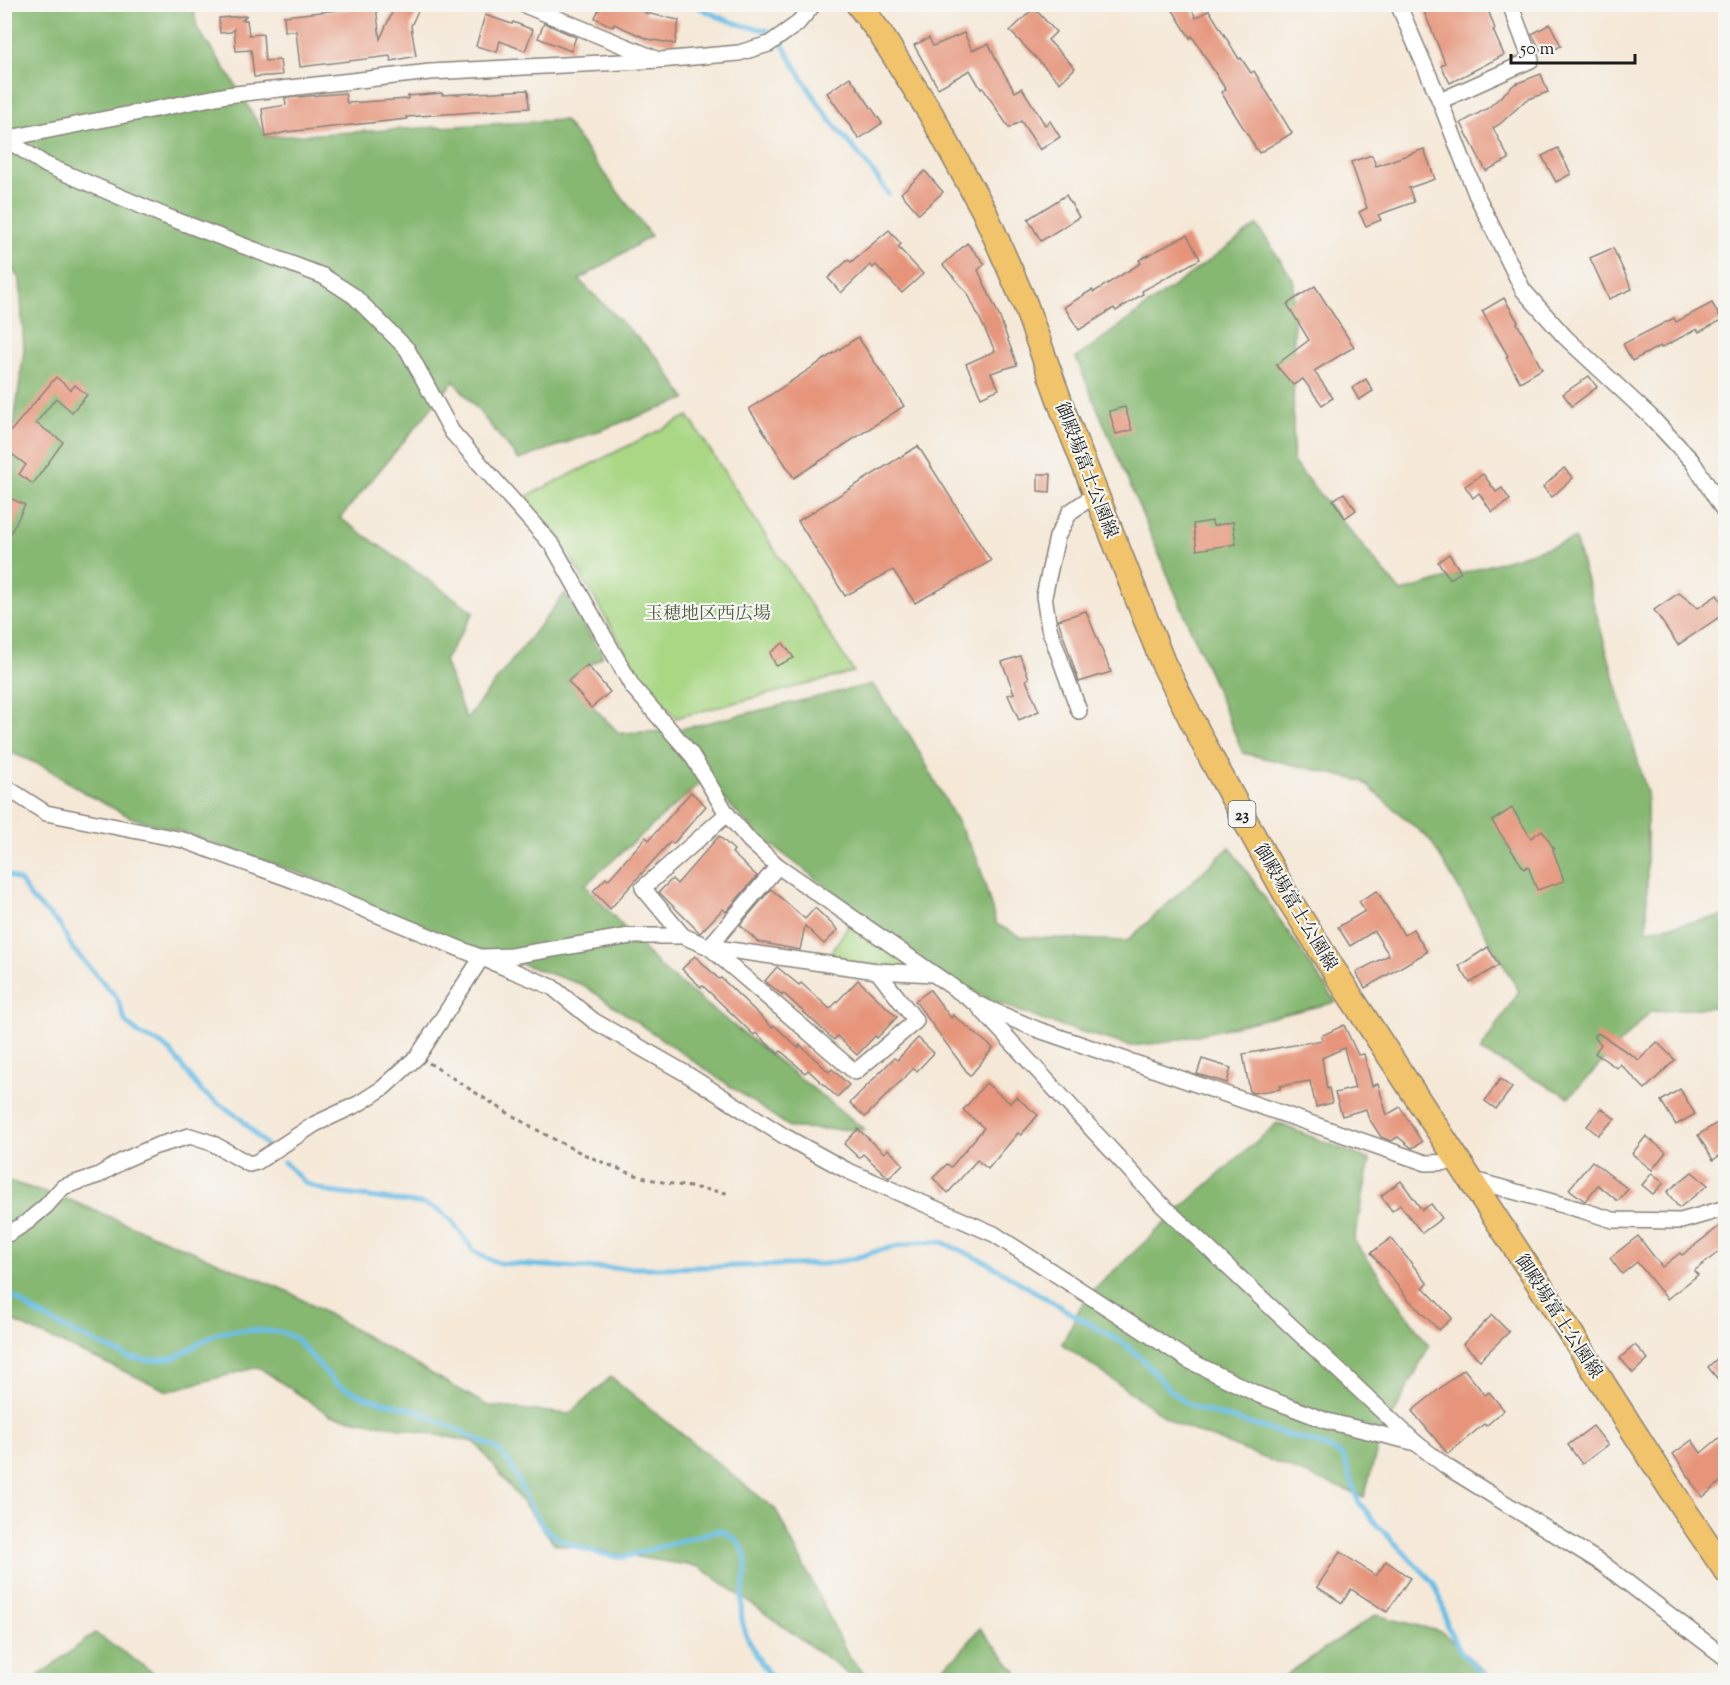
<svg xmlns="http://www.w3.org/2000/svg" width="1730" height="1685" font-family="'Sorts Mill Goudy','Noto Serif JP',serif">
	<rect width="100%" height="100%" fill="#f6f6f2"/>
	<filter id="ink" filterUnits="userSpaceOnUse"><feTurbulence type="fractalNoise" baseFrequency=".0167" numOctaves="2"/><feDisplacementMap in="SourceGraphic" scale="12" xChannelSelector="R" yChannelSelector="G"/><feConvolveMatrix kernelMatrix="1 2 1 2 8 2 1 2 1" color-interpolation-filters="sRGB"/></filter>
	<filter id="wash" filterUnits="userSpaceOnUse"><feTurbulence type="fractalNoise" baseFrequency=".008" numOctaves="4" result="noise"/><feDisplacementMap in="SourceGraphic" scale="24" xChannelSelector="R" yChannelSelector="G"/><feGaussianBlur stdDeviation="1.35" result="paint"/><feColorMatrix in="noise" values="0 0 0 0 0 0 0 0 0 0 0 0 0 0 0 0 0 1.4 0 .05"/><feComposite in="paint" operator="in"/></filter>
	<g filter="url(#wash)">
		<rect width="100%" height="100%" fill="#f5e8d7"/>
		<g fill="#a9d784" stroke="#627a50" stroke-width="1.5">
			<polygon points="688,416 854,672 676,718 641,678 557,534 521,499"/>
			<polygon points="851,921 922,970 827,959"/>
		</g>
		<g fill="#86b872" stroke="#516a47" stroke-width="1.5">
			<polygon points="5,5 193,5 197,28 230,76 266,137 564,120 651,236 579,280 658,358 686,399 519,460 454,381 340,518 474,612 444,661 466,719 565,593 603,656 568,681 619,733 672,731 872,684 911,737 978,860 996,924 1021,937 1127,941 1230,847 1336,1002 1168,1042 1130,1046 1042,1020 958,987 756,833 705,779 585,885 661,968 865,1130 791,1128 583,985 427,932 321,881 188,834 132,818 88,795 45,767 5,750 4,469 13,430 24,350 20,280 5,259"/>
			<polygon points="1257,225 1294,281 1293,462 1401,592 1575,539 1647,793 1647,930 1725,916 1725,1006 1650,1012 1569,1097 1480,1051 1519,991 1431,841 1362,781 1243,753 1076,358"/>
			<polygon points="1277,1123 1370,1160 1354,1240 1429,1346 1378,1445 1364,1497 1174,1423 1062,1344 1085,1298 1180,1209"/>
			<polygon points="5,1180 72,1201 287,1291 488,1406 569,1414 611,1377 776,1510 849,1657 871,1680 858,1680 700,1567 555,1544 475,1442 330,1415 258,1367 168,1391 5,1318"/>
			<polygon points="1376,1615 1442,1632 1487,1674 1491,1680 1278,1680"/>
			<polygon points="980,1628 1023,1680 927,1680 959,1654"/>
			<polygon points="95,1633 164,1680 33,1680"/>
		</g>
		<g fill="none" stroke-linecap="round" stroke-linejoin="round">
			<g stroke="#69bee6" stroke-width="5">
				<path d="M693,4c25,14 46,22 74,26"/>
				<path d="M781,42c15,26 29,51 47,75 20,26 43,49 60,77"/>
				<polyline points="4,873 21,882 31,898 60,925 73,949 117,998 126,1023 141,1035 161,1044 171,1052 202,1092 240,1118 266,1145"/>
				<polyline points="284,1162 305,1183 329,1192 423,1204 439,1210 451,1220 474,1251 486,1258 499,1263 578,1268 660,1268 824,1264 852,1259 880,1250 919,1242 942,1242 986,1262 1072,1314 1123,1343 1140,1357 1170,1390 1186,1403 1202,1410 1312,1442 1335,1451 1344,1458 1358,1501 1378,1526 1433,1582 1440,1597 1448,1628 1461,1652 1489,1680"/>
				<path d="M4,1290l29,21 33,18 64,29 17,2h13l16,-3 38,-22 9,-3 25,-2 33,2 14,6 41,46 32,14 47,12 79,37c16,12 22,29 30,46 6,13 14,30 25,39 16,13 54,24 75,25l95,-27c46,18 18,53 23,89 2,19 20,47 32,61"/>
			</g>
		</g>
		<g id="blocks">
			<g fill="#e6947a">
				<polygon points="396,4 421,4 411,26 416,56 391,61 390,56 300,67 296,31 285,31 284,16 376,6 380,39"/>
				<polygon points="601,4 648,4 645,13 679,20 675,44 648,39 614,24 613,27 595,18"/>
				<polygon points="1169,4 1189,4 1196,18 1209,10 1239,59 1241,58 1251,73 1254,71 1292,133 1259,153 1221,92 1226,90 1192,36 1190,38"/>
				<polygon points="1421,4 1486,4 1495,29 1493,30 1504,55 1450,83 1441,66 1445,63"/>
				<polygon points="1034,8 1056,32 1048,40 1075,68 1060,83 1010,31"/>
				<polygon points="485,15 512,24 513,22 533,30 525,51 500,41 497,52 476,46"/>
				<polygon points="246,16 242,20 247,20 249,35 263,34 265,61 280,60 282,75 254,77 251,50 236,51 234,29 231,32 220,33 219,18"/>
				<polygon points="544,23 576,37 571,51 538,38"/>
				<polygon points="1550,24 1561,46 1543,55 1532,34"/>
				<polygon points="964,33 972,50 989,44 996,60 1015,92 1022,88 1045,125 1050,121 1060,137 1040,150 1021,121 1009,128 983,88 981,89 970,70 938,88 914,45 929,38 933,46"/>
				<polygon points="1541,74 1548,92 1526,100 1500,124 1493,128 1509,159 1486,171 1461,123 1488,108 1515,84"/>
				<polygon points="850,77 882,123 859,139 827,93"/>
				<polygon points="528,90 529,108 406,117 407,119 286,132 266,137 262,109 286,105 285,98 345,93 347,103 408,99 408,96 442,93 442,95"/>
				<polygon points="1558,148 1571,174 1556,182 1542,156"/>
				<polygon points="1424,149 1435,179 1409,188 1414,202 1378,215 1381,220 1366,226 1359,212 1367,208 1351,162 1372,155 1376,166"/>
				<polygon points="925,171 943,192 919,214 901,193"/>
				<polygon points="1066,195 1079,217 1041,241 1028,219"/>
				<polygon points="889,230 901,244 898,247 923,274 902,293 876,265 873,268 870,265 841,293 828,278 848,260 851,262"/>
				<polygon points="1187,235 1200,259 1142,291 1143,294 1116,311 1114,308 1079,330 1064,307 1092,290 1094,292 1141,263 1139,260"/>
				<polygon points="967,243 985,264 978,270 1000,318 1017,365 991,373 999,389 981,397 966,364 995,351 968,294 943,265"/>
				<polygon points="1613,248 1632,289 1609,299 1590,258"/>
				<polygon points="1315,286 1354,347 1314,371 1333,398 1322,405 1303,379 1293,385 1276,365 1309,340 1287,304"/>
				<polygon points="1504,298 1518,322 1517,323 1542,369 1520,382 1506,357 1508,356 1482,311"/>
				<polygon points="1712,303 1722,320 1699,332 1697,329 1661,348 1660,346 1632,361 1623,344 1674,318 1676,322"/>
				<polygon points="858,337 904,406 794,478 749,409"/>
				<polygon points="1589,376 1597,387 1572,406 1563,394"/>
				<polygon points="56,377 71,390 75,385 87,395 72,412 56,398 36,423 63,442 33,484 19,474 26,465 4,448 4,439"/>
				<polygon points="1366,379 1373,391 1359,400 1352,388"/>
				<polygon points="1125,407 1132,430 1116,434 1109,411"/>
				<polygon points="918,446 991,561 915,603 893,570 845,596 798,521"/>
				<polygon points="1564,468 1573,478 1552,497 1543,487"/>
				<polygon points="1038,474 1051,474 1050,492 1038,491"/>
				<polygon points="1483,474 1496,492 1502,488 1510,500 1492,512 1479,493 1473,498 1465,486"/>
				<polygon points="1344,493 1356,510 1345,518 1333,500"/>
				<polygon points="10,498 25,505 4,546 4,508"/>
				<polygon points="1212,521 1213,526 1233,522 1236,544 1197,550 1193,524"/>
				<polygon points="1449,554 1461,572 1450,579 1438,562"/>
				<polygon points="1679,593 1698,608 1717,595 1725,607 1725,613 1678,645 1654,610"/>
				<polygon points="1086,611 1111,672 1079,682 1058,620"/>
				<polygon points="783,643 794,658 776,666 770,653"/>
				<polygon points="1020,656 1029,678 1026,680 1039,711 1019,720 1008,695 1014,693 1002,662"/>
				<polygon points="587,665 610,692 591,708 568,681"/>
				<polygon points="691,792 706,806 673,844 670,842 610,909 593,891 606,878 608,880 646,837 649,840"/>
				<polygon points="1512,808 1531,838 1542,830 1554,849 1553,850 1564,881 1537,890 1528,866 1524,869 1492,821"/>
				<polygon points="719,836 734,850 732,853 757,876 726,912 723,909 720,912 700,933 659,892 672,879 677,884"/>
				<polygon points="771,889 805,919 815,908 838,930 824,944 805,926 800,950 758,942 740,925"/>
				<polygon points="1377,891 1404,935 1413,929 1427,952 1365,988 1356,972 1389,955 1374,931 1350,946 1338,927 1365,911 1359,901"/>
				<polygon points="1488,947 1499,965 1470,983 1459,966"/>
				<polygon points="695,956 719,979 721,978 772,1027 774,1025 798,1048 800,1045 829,1072 832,1069 849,1085 837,1097 808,1070 805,1073 781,1051 778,1054 756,1033 754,1035 703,986 701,987 682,969"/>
				<polygon points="777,967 799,985 801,983 830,1009 858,980 897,1017 877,1038 875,1036 857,1055 837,1036 834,1040 783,993 782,995 765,981"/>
				<polygon points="930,990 951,1018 953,1015 993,1048 970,1076 915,1001"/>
				<polygon points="1344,1025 1358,1055 1364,1054 1372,1086 1378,1084 1387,1115 1400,1107 1422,1142 1412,1148 1398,1137 1391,1141 1381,1137 1368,1117 1366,1109 1342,1116 1335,1093 1355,1088 1344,1048 1322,1058 1327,1089 1329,1088 1332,1103 1316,1107 1310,1081 1280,1086 1280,1089 1253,1093 1250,1092 1243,1054 1323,1040 1321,1036"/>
				<polygon points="1598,1033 1639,1060 1657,1042 1675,1060 1645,1089 1620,1064 1617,1068 1595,1053 1601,1044 1594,1037"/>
				<polygon points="918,1038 934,1053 917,1071 914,1068 865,1117 850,1103 894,1058 897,1060"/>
				<polygon points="1202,1059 1231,1068 1227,1083 1197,1074"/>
				<polygon points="1500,1079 1512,1088 1496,1109 1485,1101"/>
				<polygon points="986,1083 1010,1103 1016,1097 1038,1115 1021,1135 1018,1133 988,1169 977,1160 948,1193 933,1178 947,1164 951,1167 984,1128 963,1110"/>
				<polygon points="1680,1089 1695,1114 1676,1125 1661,1101"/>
				<polygon points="1601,1108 1615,1119 1598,1135 1587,1126"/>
				<polygon points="1717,1123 1725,1138 1725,1152 1713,1160 1698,1135"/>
				<polygon points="858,1129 884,1153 888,1149 903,1164 889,1178 863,1154 859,1158 844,1144"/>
				<polygon points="1646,1136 1666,1152 1652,1170 1632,1154"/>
				<polygon points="1592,1161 1628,1189 1618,1201 1598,1185 1585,1201 1569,1189"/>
				<polygon points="1692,1172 1708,1185 1679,1208 1667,1192"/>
				<polygon points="1652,1173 1664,1183 1653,1194 1642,1185"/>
				<polygon points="1401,1181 1422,1210 1431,1204 1442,1218 1422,1233 1400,1205 1392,1211 1381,1196"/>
				<polygon points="1725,1222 1725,1247 1694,1271 1698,1275 1667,1299 1637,1262 1622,1274 1610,1258 1638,1236 1662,1267 1680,1253 1682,1255"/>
				<polygon points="1391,1238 1428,1284 1423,1287 1452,1318 1439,1330 1408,1299 1383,1267 1382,1267 1371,1253"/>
				<polygon points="1492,1315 1509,1332 1480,1360 1463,1344"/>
				<polygon points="1635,1345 1648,1359 1633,1373 1620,1358"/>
				<polygon points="1719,1357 1725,1366 1725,1388 1708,1367"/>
				<polygon points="1464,1369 1485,1395 1489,1392 1504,1410 1486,1426 1484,1424 1448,1454 1412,1411"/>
				<polygon points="1593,1426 1608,1445 1582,1464 1568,1445"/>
				<polygon points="1725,1433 1725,1478 1703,1497 1691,1482 1692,1481 1673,1454 1692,1440 1701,1453"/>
				<polygon points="1340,1552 1376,1576 1386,1561 1410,1578 1387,1612 1351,1589 1342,1603 1317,1587"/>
			</g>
		</g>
	</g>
	<g filter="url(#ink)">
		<use href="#blocks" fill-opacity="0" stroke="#88827a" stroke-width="1.5"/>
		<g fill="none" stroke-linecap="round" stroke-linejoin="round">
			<defs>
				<g id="minor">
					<polyline points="522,4 654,58"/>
					<polyline points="1398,4 1440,101 1476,194 1523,290 1565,337 1651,417 1692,461 1726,514"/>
					<polyline points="1440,101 1531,60 1510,4"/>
					<polyline points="4,138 46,165 165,216 323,276 354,296 407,349 452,432 553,546 632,686 691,754 727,814 750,841 778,866 977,1004 1036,1029 1426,1163 1458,1162"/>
					<polyline points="4,139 227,95 430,72 660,60 739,53 769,44 797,24 814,4"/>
					<polyline points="1079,711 1049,628 1044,596 1057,537 1070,512 1096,494"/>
					<polyline points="4,786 46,813 183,840 301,883 552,987 594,1021 685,1073 784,1136 846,1170 994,1234 1188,1360 1259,1395 1327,1421 1416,1443"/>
					<polyline points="778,866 709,947 855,1072 916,1021 877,971"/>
					<polyline points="683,936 643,888 727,814"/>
					<polyline points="980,1008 1162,1205 1416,1443 1447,1467 1603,1564 1726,1658"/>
					<polyline points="1470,1179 1581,1210 1613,1220 1681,1221 1726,1208"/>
					<polyline points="4,1234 10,1233 27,1222 46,1206 63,1187 99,1175 124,1160 156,1146 190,1136 212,1143 249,1164 257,1162 315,1124 358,1104 383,1088 418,1056 482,957 511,956 630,936 683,936 709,947 877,971 933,974"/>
				</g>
				<polyline id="primary" points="858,4 880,33 931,114 984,211 1025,304 1065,416 1163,663 1210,756 1259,846 1288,898 1349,994 1550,1301 1683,1508 1726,1571"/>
			</defs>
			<use href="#minor" stroke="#88827a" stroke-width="18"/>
			<use href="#primary" stroke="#88827a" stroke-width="27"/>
			<path stroke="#88827a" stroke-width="3" stroke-dasharray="4.5 4.5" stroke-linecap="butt" d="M429,1063c66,42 132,87 207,112 27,9 63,13 91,18"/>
			<use href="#minor" stroke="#fff" stroke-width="15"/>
			<use href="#primary" stroke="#f1c36a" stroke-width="24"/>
		</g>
	</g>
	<g text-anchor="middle" stroke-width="4.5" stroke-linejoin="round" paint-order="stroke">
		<rect fill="#f6f6f2" stroke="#5d5d5c" stroke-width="1.5" x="1228.5" y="801" width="27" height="26" rx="4.5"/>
		<g font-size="16" font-weight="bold" fill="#1c1c1c">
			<text x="1242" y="820">23</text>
		</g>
		<g font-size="18" fill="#1c1c1c" stroke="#f6f6f2">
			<text transform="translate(1087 470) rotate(69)" y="6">御殿場富士公園線</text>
			<text transform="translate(1296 907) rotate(59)" y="6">御殿場富士公園線</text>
			<text transform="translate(1559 1316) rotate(57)" y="6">御殿場富士公園線</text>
		</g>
		<g font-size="18" fill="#4d5d40" stroke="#f6f6f2">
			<text x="708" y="619">玉穂地区西広場</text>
		</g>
	</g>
	<rect width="1730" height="1685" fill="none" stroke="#f6f6f2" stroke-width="24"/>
	<path d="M1511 54v9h124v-9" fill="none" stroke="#1c1c1c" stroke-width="3"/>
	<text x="1520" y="54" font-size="18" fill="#1c1c1c" stroke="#f6f6f2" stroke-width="4.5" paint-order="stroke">50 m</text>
</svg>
